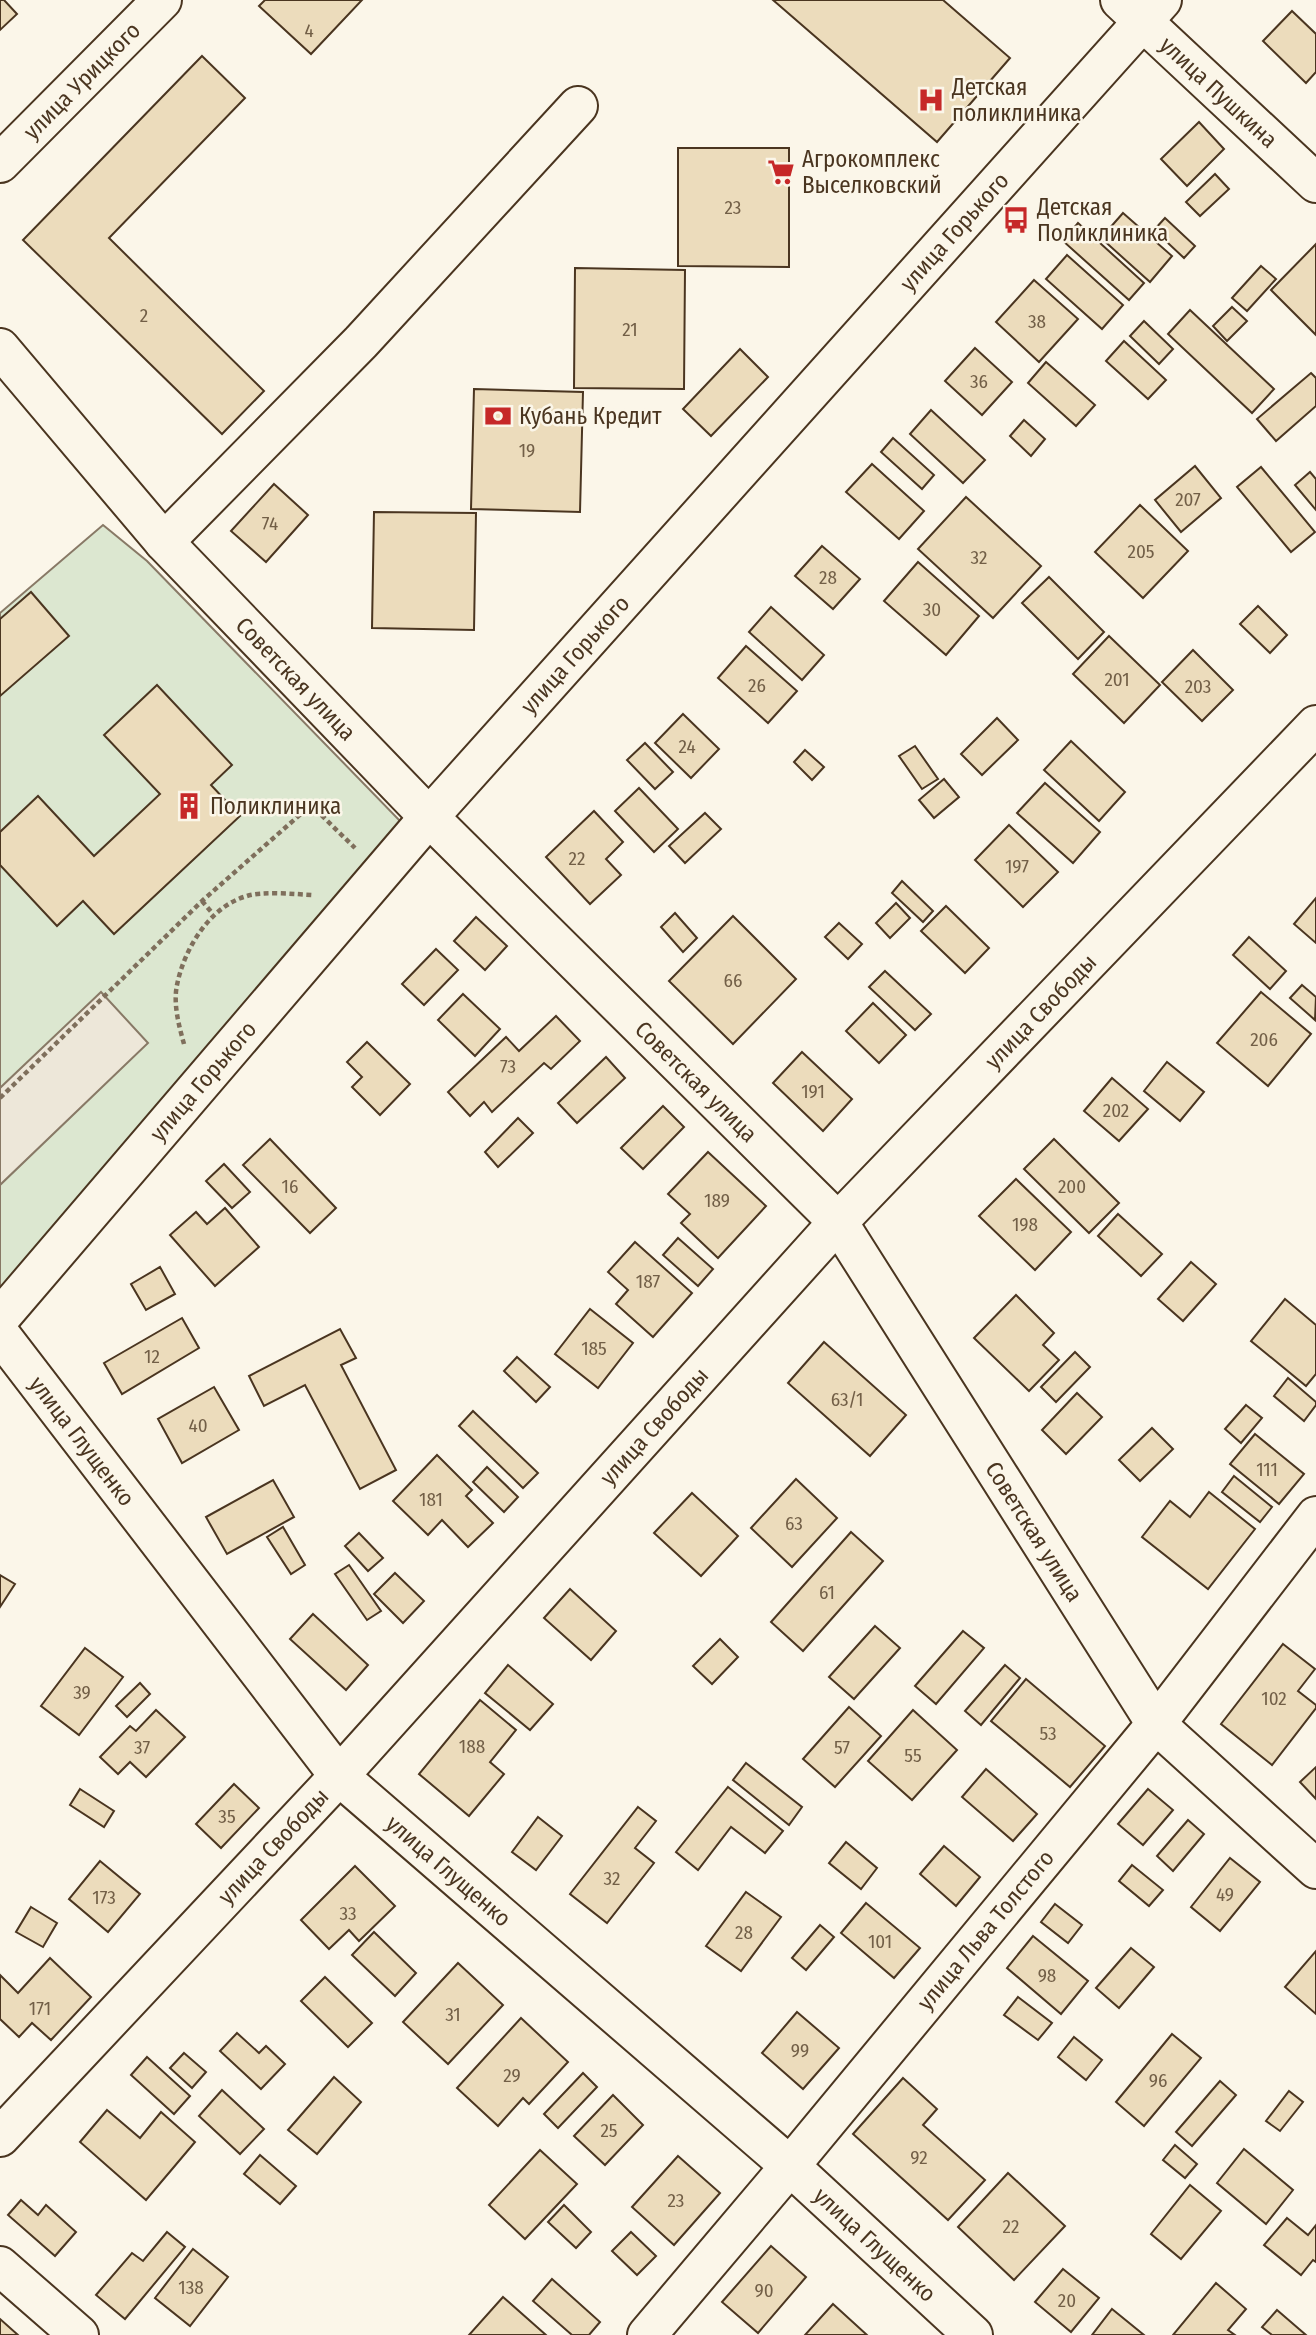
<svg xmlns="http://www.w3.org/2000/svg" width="1316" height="2335" font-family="'Fira Sans Condensed',sans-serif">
	<rect width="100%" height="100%" fill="#fbf6e9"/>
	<polygon fill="#dce7d0" stroke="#887966" stroke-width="2" points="103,525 147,561 403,824 0,1296 0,613"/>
	<polygon fill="#ede7d9" stroke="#887966" stroke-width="2" points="101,992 148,1043 0,1185 0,1088"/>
	<g fill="#ecdcbc" stroke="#4a3520" stroke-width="2">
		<polygon points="0,0 4,0 17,14 0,30"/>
		<polygon points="265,0 362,0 311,54 259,6"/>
		<polygon points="773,0 943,0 1010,58 937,142"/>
		<polygon points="1292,11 1316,34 1316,72 1306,83 1263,41"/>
		<polygon points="202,56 245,98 109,238 264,391 222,434 23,240"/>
		<polygon points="1199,122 1224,149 1187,186 1161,159"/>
		<polygon points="678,148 789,148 789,267 678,266"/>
		<polygon points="1215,174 1229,189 1200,216 1186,202"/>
		<polygon points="1123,213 1172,256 1150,282 1101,238"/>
		<polygon points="1165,218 1195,246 1184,258 1154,230"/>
		<polygon points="1078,223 1144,283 1129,300 1063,241"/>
		<polygon points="1316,244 1316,335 1271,290"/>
		<polygon points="1067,255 1123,305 1102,329 1046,279"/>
		<polygon points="1261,266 1276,279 1247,311 1232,298"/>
		<polygon points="575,268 685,270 684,389 574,388"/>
		<polygon points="1034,280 1078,319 1039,362 996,322"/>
		<polygon points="1232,307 1247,321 1227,341 1213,326"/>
		<polygon points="1190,310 1274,389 1252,413 1168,334"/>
		<polygon points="1144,321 1173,349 1159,364 1130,336"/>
		<polygon points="1124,341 1166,380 1148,399 1106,361"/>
		<polygon points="975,348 1012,382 982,415 945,381"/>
		<polygon points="740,349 768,377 711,436 683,409"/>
		<polygon points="1046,362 1095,405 1076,426 1028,383"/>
		<polygon points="1311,373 1316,378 1316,406 1276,441 1257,419"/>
		<polygon points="474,389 583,392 580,512 471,509"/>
		<polygon points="931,410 985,460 963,483 910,434"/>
		<polygon points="1024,420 1045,439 1031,456 1010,436"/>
		<polygon points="893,438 934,475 922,489 881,452"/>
		<polygon points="872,464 924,511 899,539 846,492"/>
		<polygon points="1195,466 1221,498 1181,532 1155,500"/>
		<polygon points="1261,467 1315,532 1291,552 1237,487"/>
		<polygon points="1310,472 1316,479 1316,510 1295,485"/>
		<polygon points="274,484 308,515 266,562 231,531"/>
		<polygon points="966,497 1041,566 993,618 918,549"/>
		<polygon points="1140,505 1188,551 1143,598 1095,552"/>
		<polygon points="374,512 476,513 474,630 372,628"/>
		<polygon points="822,546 860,579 833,609 795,576"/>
		<polygon points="918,562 979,616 946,655 884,601"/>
		<polygon points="1049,577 1104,632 1078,659 1022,603"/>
		<polygon points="31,592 69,636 0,696 0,619"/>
		<polygon points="1258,606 1287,635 1270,653 1240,624"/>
		<polygon points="771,607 824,655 802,680 749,632"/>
		<polygon points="1109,636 1160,685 1124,723 1073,674"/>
		<polygon points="746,646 797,691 768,723 718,678"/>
		<polygon points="1193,650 1233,690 1202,721 1162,682"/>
		<polygon points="157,685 232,765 211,785 240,816 114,934 83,901 57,926 0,865 0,832 38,796 94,856 160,794 104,735"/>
		<polygon points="683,714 719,749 691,778 655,743"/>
		<polygon points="997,718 1018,740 982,775 961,754"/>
		<polygon points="1071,741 1125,792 1099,821 1044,770"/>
		<polygon points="645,743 673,772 655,789 627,760"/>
		<polygon points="915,746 938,779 922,789 899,756"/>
		<polygon points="805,750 824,767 812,780 794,762"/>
		<polygon points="944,779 959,797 934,818 919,800"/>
		<polygon points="1045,783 1100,832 1073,863 1017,813"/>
		<polygon points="639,788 678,829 654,852 615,811"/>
		<polygon points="594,811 623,842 606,859 621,875 590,904 546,857"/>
		<polygon points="705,813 721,829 685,863 669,846"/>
		<polygon points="1009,825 1058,872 1023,907 975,860"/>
		<polygon points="902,881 933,911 923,922 892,893"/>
		<polygon points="1316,898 1316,943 1294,924"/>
		<polygon points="896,903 910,918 890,938 876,923"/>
		<polygon points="946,906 989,948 965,973 921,931"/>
		<polygon points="675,913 697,938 683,952 661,927"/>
		<polygon points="733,916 796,979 733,1044 669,981"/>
		<polygon points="476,917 507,946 485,970 454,941"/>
		<polygon points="839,923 862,944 848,959 825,937"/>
		<polygon points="1249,937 1286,971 1270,989 1233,955"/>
		<polygon points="436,949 458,970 424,1005 402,984"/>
		<polygon points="885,971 931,1014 915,1030 869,987"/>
		<polygon points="1302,985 1316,997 1315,1020 1290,998"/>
		<polygon points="1261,992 1311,1034 1268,1086 1217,1043"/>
		<polygon points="463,994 500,1029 475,1056 438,1020"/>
		<polygon points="873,1003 906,1035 879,1063 846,1031"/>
		<polygon points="556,1016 580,1041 551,1069 544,1063 492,1112 484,1102 470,1116 448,1092 506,1037 519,1051"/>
		<polygon points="367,1042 410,1084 380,1115 352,1087 362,1077 347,1062"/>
		<polygon points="802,1052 852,1099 823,1131 773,1083"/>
		<polygon points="606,1057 625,1078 577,1123 558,1103"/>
		<polygon points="1167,1062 1204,1092 1180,1121 1144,1091"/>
		<polygon points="1112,1078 1148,1109 1119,1141 1084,1111"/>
		<polygon points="663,1106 684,1127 643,1169 621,1148"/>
		<polygon points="518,1118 533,1133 498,1167 485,1152"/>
		<polygon points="270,1139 336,1208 310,1233 243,1165"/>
		<polygon points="1054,1139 1119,1203 1089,1233 1024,1169"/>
		<polygon points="708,1152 766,1206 718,1258 681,1223 690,1214 668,1194"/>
		<polygon points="224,1164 250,1192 232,1208 206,1181"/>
		<polygon points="1016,1179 1071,1232 1035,1270 979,1216"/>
		<polygon points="225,1208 259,1247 215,1286 170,1235 196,1212 207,1224"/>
		<polygon points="1118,1214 1162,1254 1141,1276 1098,1236"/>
		<polygon points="678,1238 713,1269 698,1286 663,1255"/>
		<polygon points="635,1242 692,1293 653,1337 616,1304 628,1290 608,1272"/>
		<polygon points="1191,1262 1216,1284 1183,1321 1158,1299"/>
		<polygon points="160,1267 175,1294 146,1310 131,1284"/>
		<polygon points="1016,1295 1054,1333 1043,1345 1059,1360 1029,1391 974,1338"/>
		<polygon points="1285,1299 1316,1325 1316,1374 1306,1386 1251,1341"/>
		<polygon points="590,1309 633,1343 598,1388 555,1354"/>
		<polygon points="182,1318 199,1348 122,1394 104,1363"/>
		<polygon points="340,1329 356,1358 341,1365 396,1470 360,1489 305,1385 264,1406 249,1376"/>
		<polygon points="824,1342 906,1415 870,1456 788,1383"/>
		<polygon points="1075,1352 1090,1367 1056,1402 1041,1387"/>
		<polygon points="517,1357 550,1387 536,1402 504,1371"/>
		<polygon points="1288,1378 1316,1402 1316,1405 1304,1421 1274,1396"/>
		<polygon points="214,1387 239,1430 182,1463 158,1419"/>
		<polygon points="1077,1393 1102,1417 1066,1454 1042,1430"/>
		<polygon points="1246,1405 1262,1418 1241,1443 1225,1429"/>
		<polygon points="473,1411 538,1473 523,1488 459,1426"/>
		<polygon points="1152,1428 1173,1449 1140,1481 1119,1460"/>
		<polygon points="1255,1434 1304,1474 1279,1504 1230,1464"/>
		<polygon points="437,1455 472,1490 466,1496 493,1523 468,1547 442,1520 428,1535 393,1501"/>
		<polygon points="487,1467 518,1497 504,1512 473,1482"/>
		<polygon points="1234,1476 1272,1507 1260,1522 1222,1492"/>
		<polygon points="796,1479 837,1518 792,1567 751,1528"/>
		<polygon points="273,1480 294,1517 227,1554 206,1517"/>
		<polygon points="1209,1492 1255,1529 1208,1589 1142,1537 1170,1501 1190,1517"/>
		<polygon points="692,1493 738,1536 701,1576 654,1533"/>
		<polygon points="283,1527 305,1565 291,1574 267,1537"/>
		<polygon points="851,1532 883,1561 803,1651 771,1622"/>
		<polygon points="359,1533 383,1558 368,1571 345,1546"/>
		<polygon points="349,1565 381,1611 367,1620 335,1574"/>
		<polygon points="395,1573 424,1601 403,1623 374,1594"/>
		<polygon points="0,1575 15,1584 0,1607"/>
		<polygon points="570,1589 616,1631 591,1660 544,1618"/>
		<polygon points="313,1614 368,1665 346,1690 290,1639"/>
		<polygon points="875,1626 900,1648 854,1699 829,1677"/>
		<polygon points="963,1631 984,1648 936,1704 915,1686"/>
		<polygon points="720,1639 738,1657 712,1684 693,1666"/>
		<polygon points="1283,1644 1315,1669 1298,1691 1316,1705 1316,1708 1272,1765 1221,1724"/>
		<polygon points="85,1648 123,1677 79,1735 41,1706"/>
		<polygon points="508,1665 553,1704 530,1730 485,1693"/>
		<polygon points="1005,1665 1020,1678 981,1725 965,1711"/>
		<polygon points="1026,1679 1105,1746 1070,1787 991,1721"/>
		<polygon points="140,1683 150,1694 127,1717 116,1706"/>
		<polygon points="480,1700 516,1730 490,1762 504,1774 469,1816 419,1774"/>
		<polygon points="849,1707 881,1736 835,1787 803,1759"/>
		<polygon points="156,1710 185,1737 146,1777 130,1762 118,1774 100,1757 130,1726 136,1731"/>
		<polygon points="913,1710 957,1750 912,1800 868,1761"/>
		<polygon points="746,1763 802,1807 789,1825 733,1780"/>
		<polygon points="1316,1767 1316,1799 1300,1782"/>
		<polygon points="986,1769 1037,1814 1013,1841 962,1797"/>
		<polygon points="234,1784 259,1808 221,1848 196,1824"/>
		<polygon points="728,1787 783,1831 765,1853 731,1827 698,1870 676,1852"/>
		<polygon points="80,1789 114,1811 104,1827 70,1805"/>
		<polygon points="1148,1789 1173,1810 1143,1845 1118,1824"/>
		<polygon points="638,1807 656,1821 635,1848 654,1863 607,1923 570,1894"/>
		<polygon points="538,1817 562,1836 536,1870 512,1852"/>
		<polygon points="1188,1820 1204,1834 1173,1871 1157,1856"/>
		<polygon points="846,1842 877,1868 861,1889 829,1863"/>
		<polygon points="944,1846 980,1877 956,1906 920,1874"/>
		<polygon points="1230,1858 1260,1882 1220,1931 1191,1907"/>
		<polygon points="100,1861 140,1894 108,1932 69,1899"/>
		<polygon points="1132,1865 1163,1890 1149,1906 1119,1881"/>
		<polygon points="355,1866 395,1906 359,1941 349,1930 329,1949 301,1920"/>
		<polygon points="746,1892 781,1917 741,1971 706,1946"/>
		<polygon points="866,1903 920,1948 894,1978 841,1933"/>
		<polygon points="1055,1904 1082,1925 1068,1943 1041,1922"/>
		<polygon points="31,1907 57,1923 43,1947 16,1932"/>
		<polygon points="820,1925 834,1937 806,1970 792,1958"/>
		<polygon points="374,1932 416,1973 395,1996 352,1955"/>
		<polygon points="1033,1936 1088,1981 1061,2014 1007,1968"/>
		<polygon points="1131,1948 1154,1967 1119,2008 1096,1988"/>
		<polygon points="1316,1951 1316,2014 1285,1987"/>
		<polygon points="50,1958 91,1997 51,2040 32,2023 19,2037 0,2019 0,1975 18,1993"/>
		<polygon points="458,1963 503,2005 448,2064 403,2022"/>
		<polygon points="325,1977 372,2023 348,2047 301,2001"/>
		<polygon points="1018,1997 1052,2023 1038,2040 1004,2015"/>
		<polygon points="797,2012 839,2048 803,2089 762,2053"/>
		<polygon points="521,2018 568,2062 529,2104 523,2098 498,2126 457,2088"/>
		<polygon points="237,2033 259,2053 266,2046 285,2064 261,2089 220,2051"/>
		<polygon points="1172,2034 1201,2058 1144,2126 1116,2102"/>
		<polygon points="1074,2037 1102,2060 1086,2080 1058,2057"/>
		<polygon points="184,2053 206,2072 192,2088 170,2068"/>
		<polygon points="147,2057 190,2096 174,2114 131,2075"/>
		<polygon points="583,2073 597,2087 558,2128 544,2114"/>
		<polygon points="334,2077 361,2102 317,2154 288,2130"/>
		<polygon points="903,2078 937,2109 923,2125 985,2180 948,2220 853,2134"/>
		<polygon points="1220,2081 1236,2095 1192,2146 1176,2132"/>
		<polygon points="222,2090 264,2129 240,2154 199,2116"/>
		<polygon points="1289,2091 1303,2102 1280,2131 1266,2121"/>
		<polygon points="613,2095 643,2125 605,2165 574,2136"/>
		<polygon points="107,2110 140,2138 161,2112 195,2142 146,2200 80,2142"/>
		<polygon points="1175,2145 1197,2164 1185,2178 1163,2160"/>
		<polygon points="1244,2149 1293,2190 1266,2224 1217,2183"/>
		<polygon points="540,2150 577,2184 525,2239 489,2205"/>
		<polygon points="260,2155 296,2186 280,2204 244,2174"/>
		<polygon points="678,2156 720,2193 674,2245 632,2207"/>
		<polygon points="1008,2173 1065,2226 1014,2280 958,2227"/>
		<polygon points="1190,2185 1221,2211 1181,2259 1151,2234"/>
		<polygon points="21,2200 38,2215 46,2205 76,2232 55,2256 8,2215"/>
		<polygon points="564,2205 591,2232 576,2248 548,2222"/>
		<polygon points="1287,2218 1308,2235 1316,2225 1316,2262 1313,2260 1301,2275 1264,2245"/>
		<polygon points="167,2232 185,2247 125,2319 96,2295 132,2253 143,2261"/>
		<polygon points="631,2232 656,2256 637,2275 612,2251"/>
		<polygon points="771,2246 806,2277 758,2333 722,2302"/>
		<polygon points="193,2249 228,2277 190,2326 155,2298"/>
		<polygon points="1063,2269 1099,2298 1071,2332 1035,2302"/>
		<polygon points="552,2279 600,2322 589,2335 572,2335 533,2301"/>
		<polygon points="1216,2283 1246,2309 1228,2330 1235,2335 1173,2335"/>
		<polygon points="503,2297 546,2335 469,2335"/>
		<polygon points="833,2304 867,2335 805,2335"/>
		<polygon points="1112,2309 1144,2335 1092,2335"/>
		<polygon points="1277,2310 1306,2335 1272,2335 1262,2327"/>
		<polygon points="0,2319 18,2335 0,2335"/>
	</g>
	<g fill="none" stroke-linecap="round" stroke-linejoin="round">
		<defs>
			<g id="minor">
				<path id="s1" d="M0,163l162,-163"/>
				<path id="s2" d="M0,348l164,194 265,275 409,405 318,502 160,145"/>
				<polyline points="164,542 361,342 578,106"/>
				<path id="s3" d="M0,1318l429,-501 733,-817"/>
				<path id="s4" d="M0,1334l339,442 451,390 183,169"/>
				<path id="s5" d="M0,2137l339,-361 499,-554 478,-497"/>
				<polyline points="0,2266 79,2335"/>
				<path id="s6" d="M647,2335l143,-169 366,-442 160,-208"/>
			</g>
			<g id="major">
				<path id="s7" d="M1120,0l196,183"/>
			</g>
		</defs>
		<use href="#minor" stroke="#4a3520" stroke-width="42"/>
		<use href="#major" stroke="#4a3520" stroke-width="42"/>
		<g stroke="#7f6f5c" stroke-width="4.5" stroke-dasharray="5 3.5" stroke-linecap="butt">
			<polyline points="202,901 213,914"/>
			<path d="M184,1044c-5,-18 -11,-40 -7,-59 7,-36 33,-79 70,-89 15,-5 48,-2 65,-1"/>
			<polyline points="0,1098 202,901 311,805 355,848"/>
		</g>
		<use href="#minor" stroke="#fbf6e9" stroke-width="38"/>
		<use href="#major" stroke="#fbf6e9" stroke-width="38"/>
	</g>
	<defs>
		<symbol id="hospital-bare" viewBox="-9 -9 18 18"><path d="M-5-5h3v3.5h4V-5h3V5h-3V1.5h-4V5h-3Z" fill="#c62828" stroke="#fbf6e9" stroke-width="2.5" paint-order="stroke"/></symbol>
		<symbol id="supermarket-bare" viewBox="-9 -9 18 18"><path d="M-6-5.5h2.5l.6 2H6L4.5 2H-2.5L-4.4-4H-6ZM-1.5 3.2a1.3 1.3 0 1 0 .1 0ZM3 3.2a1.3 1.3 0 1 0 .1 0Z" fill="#c62828" stroke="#fbf6e9" stroke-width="2.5" paint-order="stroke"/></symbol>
		<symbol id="bus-bare" viewBox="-9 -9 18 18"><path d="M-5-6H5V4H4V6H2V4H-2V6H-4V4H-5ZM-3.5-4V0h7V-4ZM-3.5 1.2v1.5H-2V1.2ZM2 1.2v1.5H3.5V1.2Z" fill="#c62828" stroke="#fbf6e9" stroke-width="2.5" paint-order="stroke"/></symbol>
		<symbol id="bank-bare" viewBox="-9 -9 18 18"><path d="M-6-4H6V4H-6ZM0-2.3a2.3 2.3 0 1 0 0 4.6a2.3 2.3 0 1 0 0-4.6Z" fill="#c62828" stroke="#fbf6e9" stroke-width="2.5" paint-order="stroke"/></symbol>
		<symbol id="building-bare" viewBox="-9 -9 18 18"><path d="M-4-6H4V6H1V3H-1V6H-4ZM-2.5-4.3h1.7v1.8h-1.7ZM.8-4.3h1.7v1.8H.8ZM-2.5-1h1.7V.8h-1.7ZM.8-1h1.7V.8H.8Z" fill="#c62828" stroke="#fbf6e9" stroke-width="2.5" paint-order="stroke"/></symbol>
	</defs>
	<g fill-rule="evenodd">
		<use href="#hospital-bare" x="912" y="81" width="38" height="38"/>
		<use href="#supermarket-bare" x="762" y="153" width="38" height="38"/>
		<use href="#bus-bare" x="997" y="201" width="38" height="38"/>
		<use href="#bank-bare" x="479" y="397" width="38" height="38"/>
		<use href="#building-bare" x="170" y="787" width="38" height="38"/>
	</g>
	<g text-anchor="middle" stroke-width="5" stroke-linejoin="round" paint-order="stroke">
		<g font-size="19" fill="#725f47">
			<text x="309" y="37">4</text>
			<text x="733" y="214">23</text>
			<text x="144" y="322">2</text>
			<text x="1037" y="328">38</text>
			<text x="630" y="336">21</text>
			<text x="979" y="388">36</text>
			<text x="527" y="457">19</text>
			<text x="1188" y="506">207</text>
			<text x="270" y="530">74</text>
			<text x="1141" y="558">205</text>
			<text x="979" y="564">32</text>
			<text x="828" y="584">28</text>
			<text x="932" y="616">30</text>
			<text x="1117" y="686">201</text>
			<text x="757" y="692">26</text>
			<text x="1198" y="693">203</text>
			<text x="687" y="753">24</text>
			<text x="577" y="865">22</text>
			<text x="1017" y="873">197</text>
			<text x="733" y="987">66</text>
			<text x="1264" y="1046">206</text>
			<text x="508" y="1073">73</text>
			<text x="813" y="1098">191</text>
			<text x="1116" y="1117">202</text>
			<text x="290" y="1193">16</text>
			<text x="1072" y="1193">200</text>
			<text x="717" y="1207">189</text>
			<text x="1025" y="1231">198</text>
			<text x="648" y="1288">187</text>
			<text x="594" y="1355">185</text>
			<text x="152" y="1363">12</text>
			<text x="847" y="1406">63/1</text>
			<text x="198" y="1432">40</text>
			<text x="1267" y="1476">111</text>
			<text x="431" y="1506">181</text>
			<text x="794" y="1530">63</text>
			<text x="827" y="1599">61</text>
			<text x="82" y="1699">39</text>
			<text x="1274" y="1705">102</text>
			<text x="1048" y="1740">53</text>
			<text x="472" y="1753">188</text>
			<text x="142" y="1754">37</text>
			<text x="842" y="1754">57</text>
			<text x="913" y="1762">55</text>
			<text x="227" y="1823">35</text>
			<text x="612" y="1885">32</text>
			<text x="1225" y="1901">49</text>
			<text x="104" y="1904">173</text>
			<text x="348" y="1920">33</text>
			<text x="744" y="1939">28</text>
			<text x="880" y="1948">101</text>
			<text x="1047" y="1982">98</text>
			<text x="40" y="2015">171</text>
			<text x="453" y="2021">31</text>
			<text x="800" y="2057">99</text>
			<text x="512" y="2082">29</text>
			<text x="1158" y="2087">96</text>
			<text x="609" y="2137">25</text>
			<text x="919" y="2164">92</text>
			<text x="676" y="2207">23</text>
			<text x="1011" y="2233">22</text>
			<text x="191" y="2294">138</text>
			<text x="764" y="2297">90</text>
			<text x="1067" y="2307">20</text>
		</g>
		<g font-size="23" fill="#4a3520" stroke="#fbf6e9">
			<text dy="8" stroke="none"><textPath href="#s1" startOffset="116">улица Урицкого</textPath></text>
			<text dy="8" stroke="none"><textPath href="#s7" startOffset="135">улица Пушкина</textPath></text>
			<text dy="8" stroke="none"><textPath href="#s3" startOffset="1446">улица Горького</textPath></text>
			<text dy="8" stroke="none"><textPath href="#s3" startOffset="878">улица Горького</textPath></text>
			<text dy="8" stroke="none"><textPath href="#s2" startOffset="444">Советская улица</textPath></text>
			<text dy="8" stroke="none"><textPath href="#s5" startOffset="1533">улица Свободы</textPath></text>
			<text dy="8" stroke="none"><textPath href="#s3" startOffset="312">улица Горького</textPath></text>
			<text dy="8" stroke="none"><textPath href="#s2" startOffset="1012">Советская улица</textPath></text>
			<text dy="8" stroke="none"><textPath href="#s5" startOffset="966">улица Свободы</textPath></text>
			<text dy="8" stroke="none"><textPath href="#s4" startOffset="135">улица Глущенко</textPath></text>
			<text dy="8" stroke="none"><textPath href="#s2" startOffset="1578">Советская улица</textPath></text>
			<text dy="8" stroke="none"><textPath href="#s5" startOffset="399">улица Свободы</textPath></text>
			<text dy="8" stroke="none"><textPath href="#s4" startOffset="702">улица Глущенко</textPath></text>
			<text dy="8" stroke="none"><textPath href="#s6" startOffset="528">улица Льва Толстого</textPath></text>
			<text dy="8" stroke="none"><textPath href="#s4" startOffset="1269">улица Глущенко</textPath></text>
		</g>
		<g font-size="23" fill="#4a3520" stroke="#fbf6e9" text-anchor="start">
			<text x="952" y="95">Детская<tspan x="952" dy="26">поликлиника</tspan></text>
			<text x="802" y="167">Агрокомплекс<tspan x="802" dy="26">Выселковский</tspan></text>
			<text x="1037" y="215">Детская<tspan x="1037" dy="26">Поликлиника</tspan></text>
			<text x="519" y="424">Кубань Кредит</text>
			<text x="210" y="814">Поликлиника</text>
		</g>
	</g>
</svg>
